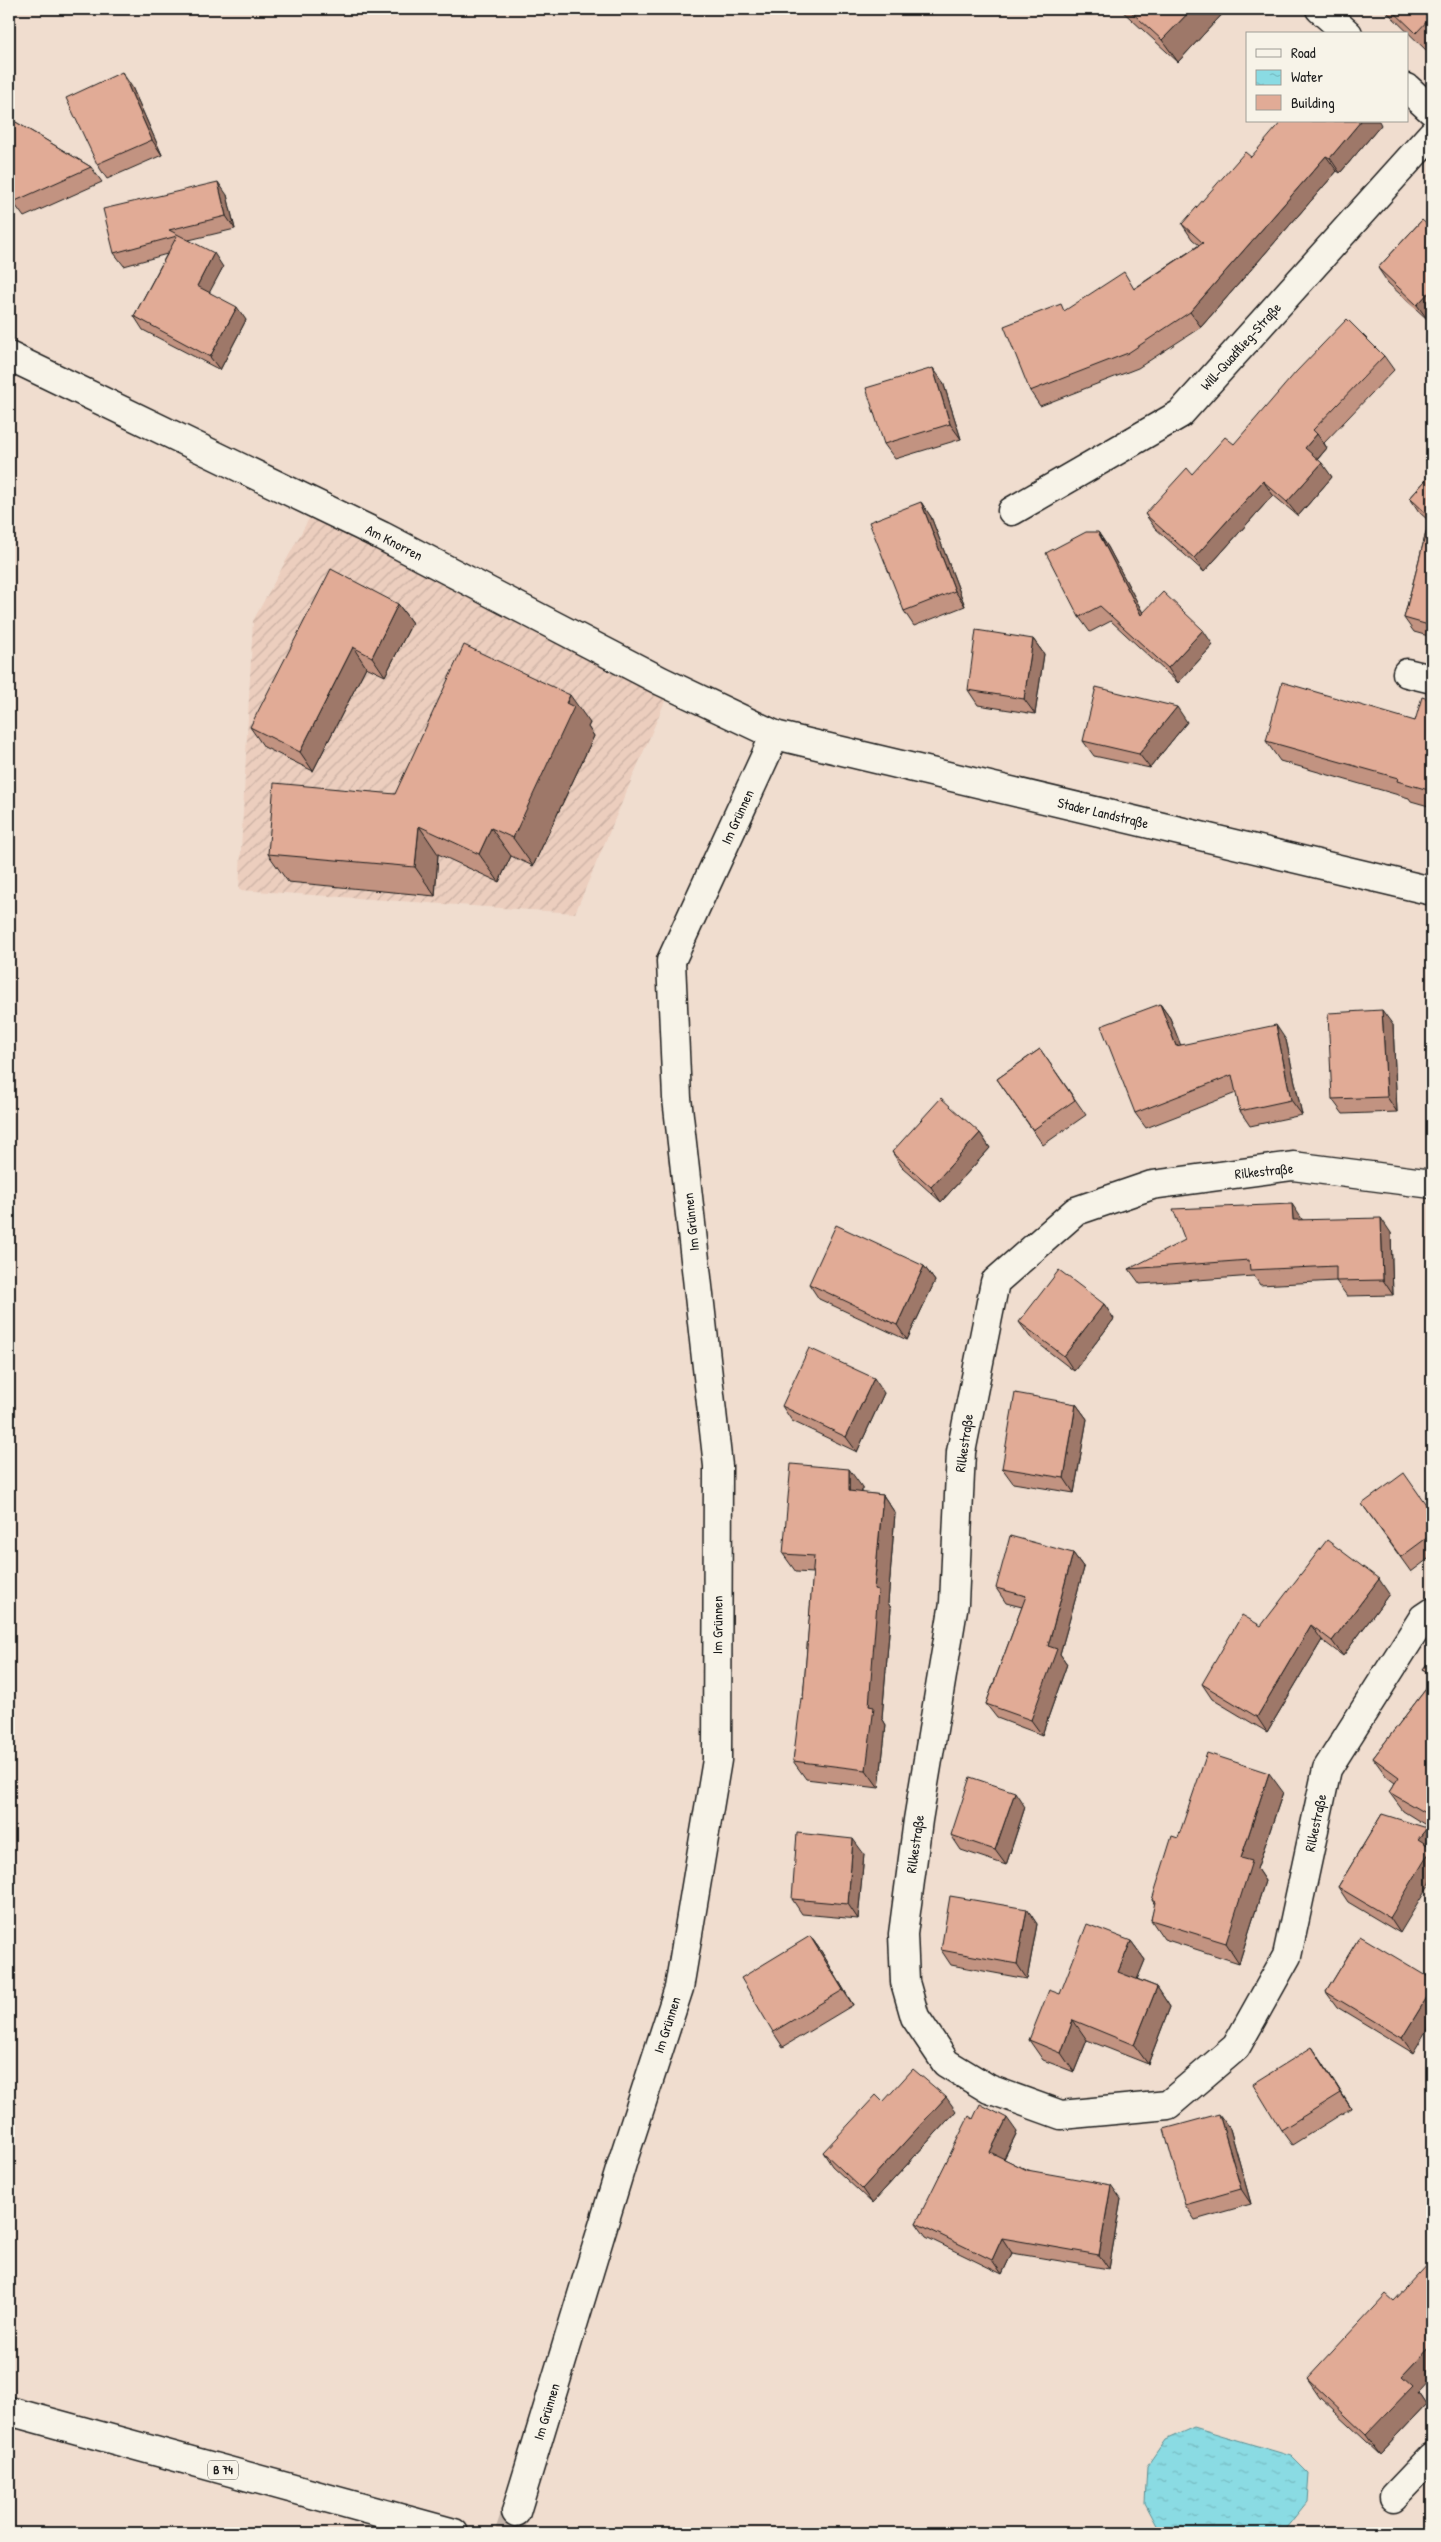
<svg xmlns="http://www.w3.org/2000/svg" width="1441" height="2542" font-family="'Patrick Hand',sans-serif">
	<defs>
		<pattern id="industrial-furrows" width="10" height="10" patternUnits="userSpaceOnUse" patternTransform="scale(1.25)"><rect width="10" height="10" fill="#eccebe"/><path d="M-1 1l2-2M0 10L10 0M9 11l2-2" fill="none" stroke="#cab0a3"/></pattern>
		<pattern id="water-ripples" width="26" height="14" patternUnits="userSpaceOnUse" patternTransform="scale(1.25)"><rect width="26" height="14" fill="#8adbe3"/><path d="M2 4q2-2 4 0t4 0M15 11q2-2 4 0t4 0" fill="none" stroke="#76bbc2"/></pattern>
	</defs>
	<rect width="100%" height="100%" fill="#f0ddcf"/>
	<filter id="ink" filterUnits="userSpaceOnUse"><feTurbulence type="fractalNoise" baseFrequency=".02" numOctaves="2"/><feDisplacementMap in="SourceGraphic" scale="10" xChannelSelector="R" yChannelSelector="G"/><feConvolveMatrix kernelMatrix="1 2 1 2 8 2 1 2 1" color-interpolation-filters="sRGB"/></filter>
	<g filter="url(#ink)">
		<polygon fill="url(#industrial-furrows)" points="312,513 668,694 575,913 239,890 253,621"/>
		<polygon fill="url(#water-ripples)" stroke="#5e8f93" points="1194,2427 1291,2456 1309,2474 1307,2502 1282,2533 1161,2533 1145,2503 1147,2466 1165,2440"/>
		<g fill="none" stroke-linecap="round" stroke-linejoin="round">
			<polyline stroke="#c6b6ab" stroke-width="28" stroke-dasharray="28 14" stroke-linecap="butt" points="509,2533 516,2512"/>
			<defs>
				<g id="minor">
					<polyline points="1320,9 1348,34"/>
					<polyline points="1407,88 1432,111"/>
					<path id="s1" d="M9,356l373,180 279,145 114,54 657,156"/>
					<path id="s2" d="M1012,511l168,-97 252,-280"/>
					<polyline points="1407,673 1432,679"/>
					<path id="s3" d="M1432,1184l-139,-18 -141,19 -76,26 -81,71 -34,170 -7,151 -36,217 -15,114 2,48 10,35 31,46 43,26 72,26 107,-10 68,-58 51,-91 40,-187 96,-151 9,-6"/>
					<polyline points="1394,2497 1432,2457"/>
					<path id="s4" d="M516,2512l107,-352 56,-172 38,-228 1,-294 -41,-368 -6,-137 104,-226"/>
				</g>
				<polyline id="major" points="9,2411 454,2533"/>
			</defs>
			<use href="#minor" stroke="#1c1c1c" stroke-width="31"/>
			<use href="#major" stroke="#1c1c1c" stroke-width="31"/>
			<use href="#minor" stroke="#f7f3e8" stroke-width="28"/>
			<use href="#major" stroke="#f7f3e8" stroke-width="28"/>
		</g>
		<g fill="#c29381" stroke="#1c1c1c">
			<polygon points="1120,9 1227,9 1178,62"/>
			<polygon points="1384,9 1432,9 1432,54 1431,55"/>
			<polygon points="132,87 162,155 107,179 97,164"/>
			<polygon points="9,118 91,167 102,182 24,217 13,202 10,187 9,186"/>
			<polygon points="1381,125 1340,173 1337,171 1201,327 1138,368 1040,406 1030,391 1066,310 1135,288 1199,245 1192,239 1182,224 1251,157"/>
			<polygon points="227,195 235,229 189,240 223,267 209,292 246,320 220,370 143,330 134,316 167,254 124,266 114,253"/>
			<polygon points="1422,220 1428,320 1388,283 1378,268"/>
			<polygon points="1384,356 1394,370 1324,443 1327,448 1318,459 1332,477 1298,516 1273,495 1204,572 1155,528 1145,514 1192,474 1234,444"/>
			<polygon points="943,382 961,439 895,459 884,444"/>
			<polygon points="1432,473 1432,637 1414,632 1404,618 1429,521 1419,512 1410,498"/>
			<polygon points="921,502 931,517 965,606 914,626 904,611"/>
			<polygon points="1098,532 1108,547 1143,613 1213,645 1178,683 1111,621 1090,632 1079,617"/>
			<polygon points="398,604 412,623 385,676 366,667 313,771 264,747 250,727"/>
			<polygon points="1033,639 1044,654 1035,714 978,705 968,690"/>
			<polygon points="1432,700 1432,807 1411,801 1409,798 1280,761 1266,741 1415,721"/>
			<polygon points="1187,722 1150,768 1094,756 1083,741"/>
			<polygon points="590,723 588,727 594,736 533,866 511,856 499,882 438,854 435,896 288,882 268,854 395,794"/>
			<polygon points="1160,1004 1170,1018 1180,1045 1286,1040 1302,1115 1250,1126 1240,1111 1236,1093 1146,1128 1135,1113"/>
			<polygon points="1393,1025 1397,1112 1343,1114 1332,1099"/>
			<polygon points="1040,1049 1086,1115 1043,1145 997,1079"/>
			<polygon points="980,1133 990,1148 941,1202 902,1167 892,1152"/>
			<polygon points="1302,1219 1302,1220 1391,1233 1393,1295 1347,1296 1336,1281 1260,1285 1254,1276 1140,1284 1129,1269"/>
			<polygon points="924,1266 935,1281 907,1340 819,1299 809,1284"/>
			<polygon points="1104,1304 1114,1319 1074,1371 1030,1337 1019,1322"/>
			<polygon points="884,1393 857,1452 792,1421 782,1406"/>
			<polygon points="1076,1404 1087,1419 1074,1493 1013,1483 1002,1468"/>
			<polygon points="862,1487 862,1493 883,1495 895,1513 888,1603 891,1608 882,1718 886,1725 879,1788 806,1779 793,1761 803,1699 813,1573 796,1572 783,1554"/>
			<polygon points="1362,1504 1432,1513 1432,1556 1411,1572"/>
			<polygon points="1073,1553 1084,1568 1060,1654 1067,1664 1042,1735 997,1718 986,1704 1022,1607 1006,1603 996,1588"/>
			<polygon points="1389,1594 1343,1656 1322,1640 1267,1732 1212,1699 1202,1684 1261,1626"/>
			<polygon points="1432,1658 1432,1829 1403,1811 1389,1792 1395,1783 1387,1777 1373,1758 1432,1681 1423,1669"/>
			<polygon points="1283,1792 1257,1869 1265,1881 1239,1963 1164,1939 1151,1920 1155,1905 1152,1900 1178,1838"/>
			<polygon points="1025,1807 1006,1865 961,1850 951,1835"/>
			<polygon points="1382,1814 1400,1933 1348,1902 1338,1887"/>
			<polygon points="864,1854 858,1919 802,1914 792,1899"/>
			<polygon points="1027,1909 1037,1924 1027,1979 951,1965 941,1950"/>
			<polygon points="810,1936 821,1951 853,2005 783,2047 773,2032"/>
			<polygon points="1360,1936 1413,2053 1337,2007 1326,1992"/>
			<polygon points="1131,1941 1145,1960 1137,1979 1157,1987 1170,2007 1148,2064 1087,2040 1074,2072 1043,2060 1029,2040 1060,1994"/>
			<polygon points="1312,2047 1322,2062 1351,2108 1292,2145 1281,2130"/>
			<polygon points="883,2102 956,2111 872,2203 832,2166 823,2152"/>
			<polygon points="973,2119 1017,2132 1004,2159 1027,2170 1121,2199 1109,2269 1012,2253 1002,2274 926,2237 916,2223"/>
			<polygon points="1230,2129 1251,2204 1195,2220 1185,2205"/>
			<polygon points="1307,2379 1418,2393 1426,2405 1380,2454 1320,2398"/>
		</g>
		<g fill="#9e7869" stroke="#1c1c1c">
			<polygon points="1192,9 1227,9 1178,62 1162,40"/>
			<polygon points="122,72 132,87 162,155 152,140"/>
			<polygon points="1361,121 1379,121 1381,125 1340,173 1330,158"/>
			<polygon points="1326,156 1337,171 1201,327 1190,312"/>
			<polygon points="218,182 227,195 235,229 226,216"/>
			<polygon points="214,253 223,267 206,299 197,286"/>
			<polygon points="1432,289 1432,315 1428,320 1417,305"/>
			<polygon points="237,307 246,320 220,370 210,357"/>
			<polygon points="933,368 943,382 961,439 950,424"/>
			<polygon points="1317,434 1327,448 1315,462 1305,448"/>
			<polygon points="1322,463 1332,477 1298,516 1287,502"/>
			<polygon points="1263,481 1273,495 1204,572 1194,558"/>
			<polygon points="921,502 931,517 965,606 955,591"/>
			<polygon points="1098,532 1108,547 1152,630 1141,615"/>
			<polygon points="398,604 412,623 385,676 372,657"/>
			<polygon points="1203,630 1213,645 1178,683 1168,668"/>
			<polygon points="1033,639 1044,654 1035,714 1024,699"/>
			<polygon points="353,647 366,667 313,771 300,752"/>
			<polygon points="570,695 590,723 588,727 594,736 533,866 513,838"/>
			<polygon points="1177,707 1187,722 1150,768 1139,754"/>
			<polygon points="419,826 438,854 435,896 415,867"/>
			<polygon points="491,828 511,856 499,882 479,854"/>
			<polygon points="1160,1004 1170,1018 1187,1061 1176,1046"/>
			<polygon points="1382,1010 1393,1025 1397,1112 1387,1097"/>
			<polygon points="1276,1025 1286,1040 1302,1115 1291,1100"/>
			<polygon points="980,1133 990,1148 941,1202 931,1187"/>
			<polygon points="1292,1204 1302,1219 1303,1235 1293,1220"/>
			<polygon points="1381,1218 1391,1233 1393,1295 1383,1280"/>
			<polygon points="924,1266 935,1281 907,1340 897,1325"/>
			<polygon points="1104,1304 1114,1319 1074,1371 1064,1356"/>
			<polygon points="874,1378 884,1393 857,1452 846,1437"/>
			<polygon points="1076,1404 1087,1419 1074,1493 1064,1478"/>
			<polygon points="849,1469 862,1487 861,1509 849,1491"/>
			<polygon points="883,1495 895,1513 888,1603 891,1608 882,1718 886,1725 879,1788 866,1770 869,1706 874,1589"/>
			<polygon points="1073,1553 1084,1568 1060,1654 1067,1664 1042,1735 1031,1720 1048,1646"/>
			<polygon points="1379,1579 1389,1594 1343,1656 1332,1641"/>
			<polygon points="1311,1625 1322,1640 1267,1732 1257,1717"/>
			<polygon points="1269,1773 1283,1792 1257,1869 1265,1881 1239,1963 1226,1943 1241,1858"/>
			<polygon points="1015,1792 1025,1807 1006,1865 995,1850"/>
			<polygon points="1427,1828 1432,1836 1432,1880 1400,1933 1390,1918 1418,1839"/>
			<polygon points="853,1839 864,1854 858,1919 848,1904"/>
			<polygon points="1027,1909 1037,1924 1027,1979 1017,1964"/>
			<polygon points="810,1936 821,1951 853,2005 843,1990"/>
			<polygon points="1131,1941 1145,1960 1132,1992 1118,1972"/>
			<polygon points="1157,1987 1170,2007 1148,2064 1134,2045"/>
			<polygon points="1432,1989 1432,2021 1413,2053 1402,2038"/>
			<polygon points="1073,2020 1087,2040 1074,2072 1061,2053"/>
			<polygon points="1312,2047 1322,2062 1351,2108 1341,2093"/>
			<polygon points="946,2097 956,2111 872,2203 862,2189"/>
			<polygon points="1219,2114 1230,2129 1251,2204 1241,2189"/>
			<polygon points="1007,2118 1017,2132 1000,2166 990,2152"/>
			<polygon points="1111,2185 1121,2199 1109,2269 1099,2255"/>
			<polygon points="1002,2238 1012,2253 1002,2274 992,2260"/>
			<polygon points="1432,2344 1432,2378 1418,2393 1426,2405 1380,2454 1366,2435 1402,2376"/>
		</g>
		<g fill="#e1ab96" stroke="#1c1c1c">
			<polygon points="1128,9 1192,9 1162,40"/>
			<polygon points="1391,9 1432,9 1432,16 1416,33"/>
			<polygon points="122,72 152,140 97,164 66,98"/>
			<polygon points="9,118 91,167 13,202 9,183"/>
			<polygon points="1282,121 1361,121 1330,158 1326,156 1190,312 1128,353 1030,391 1004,326 1061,304 1064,311 1124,272 1134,289 1203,243 1182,224 1245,152 1251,157"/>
			<polygon points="218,182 226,216 169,230 214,253 197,286 237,307 210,357 134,316 177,236 114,253 103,209"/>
			<polygon points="1422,220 1430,227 1432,224 1432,289 1417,305 1378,268"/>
			<polygon points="1347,319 1384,356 1313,430 1317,434 1305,448 1322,463 1287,502 1263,481 1194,558 1145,514 1187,468 1192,474 1225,437 1234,444 1296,372"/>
			<polygon points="933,368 950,424 884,444 866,388"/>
			<polygon points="1432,473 1432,626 1404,618 1430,517 1410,498"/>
			<polygon points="921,502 955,591 904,611 869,522"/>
			<polygon points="1086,532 1098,532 1141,615 1163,592 1203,630 1168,668 1100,606 1079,617 1046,553"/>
			<polygon points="331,569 398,604 372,657 353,647 300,752 250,727"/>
			<polygon points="976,630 1033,639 1024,699 968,690"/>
			<polygon points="464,645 570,695 566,703 574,707 513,838 491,828 479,854 419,826 415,867 268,854 274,783 395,794"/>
			<polygon points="1282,682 1415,721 1422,697 1432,700 1432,791 1397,781 1398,778 1266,741"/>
			<polygon points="1096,687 1177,707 1139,754 1083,741"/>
			<polygon points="1160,1004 1176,1046 1276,1025 1291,1100 1240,1111 1232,1075 1135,1113 1101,1026"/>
			<polygon points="1382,1010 1387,1097 1332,1099 1328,1013"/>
			<polygon points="1040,1049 1075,1100 1033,1130 997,1079"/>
			<polygon points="941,1098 980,1133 931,1187 892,1152"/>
			<polygon points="1292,1204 1293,1220 1381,1218 1383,1280 1336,1281 1336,1266 1250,1270 1249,1260 1129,1269 1185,1240 1173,1209"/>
			<polygon points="836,1225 924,1266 897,1325 809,1284"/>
			<polygon points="1059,1270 1104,1304 1064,1356 1019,1322"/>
			<polygon points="809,1348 874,1378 846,1437 782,1406"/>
			<polygon points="1015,1393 1076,1404 1064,1478 1002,1468"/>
			<polygon points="791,1464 849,1469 849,1491 883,1495 874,1589 878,1590 869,1706 874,1707 866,1770 793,1761 801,1698 803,1699 814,1556 783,1554"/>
			<polygon points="1404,1473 1432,1513 1432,1534 1401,1557 1362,1504"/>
			<polygon points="1010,1536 1073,1553 1048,1646 1057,1649 1031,1720 986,1704 1026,1596 996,1588"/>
			<polygon points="1327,1540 1379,1579 1332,1641 1311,1625 1257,1717 1202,1684 1242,1615 1261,1626"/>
			<polygon points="1432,1658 1432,1677 1423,1669"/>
			<polygon points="1432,1681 1432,1813 1430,1816 1389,1792 1399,1777 1373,1758"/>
			<polygon points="1207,1753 1269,1773 1241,1858 1252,1861 1226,1943 1151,1920 1155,1902 1152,1900 1172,1836 1178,1838"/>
			<polygon points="970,1777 1015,1792 995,1850 951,1835"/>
			<polygon points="1382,1814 1427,1828 1418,1839 1432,1848 1390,1918 1338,1887"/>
			<polygon points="797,1833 853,1839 848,1904 792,1899"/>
			<polygon points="950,1896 1027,1909 1017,1964 941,1950"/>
			<polygon points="1087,1924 1131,1941 1118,1972 1157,1987 1134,2045 1073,2020 1061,2053 1029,2040 1049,1990 1060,1994"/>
			<polygon points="810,1936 843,1990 773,2032 741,1978"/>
			<polygon points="1360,1936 1432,1979 1432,1989 1402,2038 1326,1992"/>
			<polygon points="1312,2047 1341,2093 1281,2130 1253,2084"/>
			<polygon points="913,2069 946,2097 862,2189 823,2152 876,2095 883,2102"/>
			<polygon points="980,2104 1007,2118 990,2152 1027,2170 1111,2185 1099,2255 1002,2238 992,2260 916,2223 969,2116 973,2119"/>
			<polygon points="1219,2114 1241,2189 1185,2205 1164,2129"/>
			<polygon points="1432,2260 1432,2344 1402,2376 1413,2386 1366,2435 1307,2379 1386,2294 1394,2301"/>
		</g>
	</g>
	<g text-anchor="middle" stroke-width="4" stroke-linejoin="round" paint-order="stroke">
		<rect fill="#f7f3e8" stroke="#5e5c59" stroke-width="1" x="208" y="2460.5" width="30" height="19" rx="4"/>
		<g font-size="12" font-weight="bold" fill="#1c1c1c">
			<text x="223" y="2474">B 74</text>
		</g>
		<g font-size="14" fill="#1c1c1c" stroke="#f7f3e8">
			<text dy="5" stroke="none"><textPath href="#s2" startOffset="285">Will-Quadflieg-Straße</textPath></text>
			<text dy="5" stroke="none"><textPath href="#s1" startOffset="428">Am Knorren</textPath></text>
			<text dy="5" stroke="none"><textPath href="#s1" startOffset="1192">Stader Landstraße</textPath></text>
			<text dy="5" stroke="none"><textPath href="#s4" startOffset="1740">Im Grünnen</textPath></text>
			<text transform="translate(1264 1171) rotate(-6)" y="5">Rilkestraße</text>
			<text transform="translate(691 1222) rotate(-96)" y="5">Im Grünnen</text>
			<text transform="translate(964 1443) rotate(-82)" y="5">Rilkestraße</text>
			<text dy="5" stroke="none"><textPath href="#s4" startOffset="915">Im Grünnen</textPath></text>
			<text dy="5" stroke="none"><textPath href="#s3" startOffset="1834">Rilkestraße</textPath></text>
			<text transform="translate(915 1844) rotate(-82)" y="5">Rilkestraße</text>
			<text dy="5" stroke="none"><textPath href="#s4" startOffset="510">Im Grünnen</textPath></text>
			<text dy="5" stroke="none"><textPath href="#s4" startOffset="105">Im Grünnen</textPath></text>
		</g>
	</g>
	<rect width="1441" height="2542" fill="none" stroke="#f7f3e8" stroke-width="30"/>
	<rect x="15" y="15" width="1411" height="2512" fill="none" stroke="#1c1c1c" stroke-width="2" filter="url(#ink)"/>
	<rect x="1246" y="32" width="162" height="90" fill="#f7f3e8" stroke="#9f9d96"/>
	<rect x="1256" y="49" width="25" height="8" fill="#f7f3e8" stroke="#9f9d96"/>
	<text x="1291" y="58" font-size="15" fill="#1c1c1c">Road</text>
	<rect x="1256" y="70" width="25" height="15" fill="url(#water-ripples)" stroke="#9f9d96"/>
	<text x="1291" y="82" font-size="15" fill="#1c1c1c">Water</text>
	<rect x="1256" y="95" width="25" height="15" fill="#e1ab96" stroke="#9f9d96"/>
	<text x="1291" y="108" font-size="15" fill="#1c1c1c">Building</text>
</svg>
